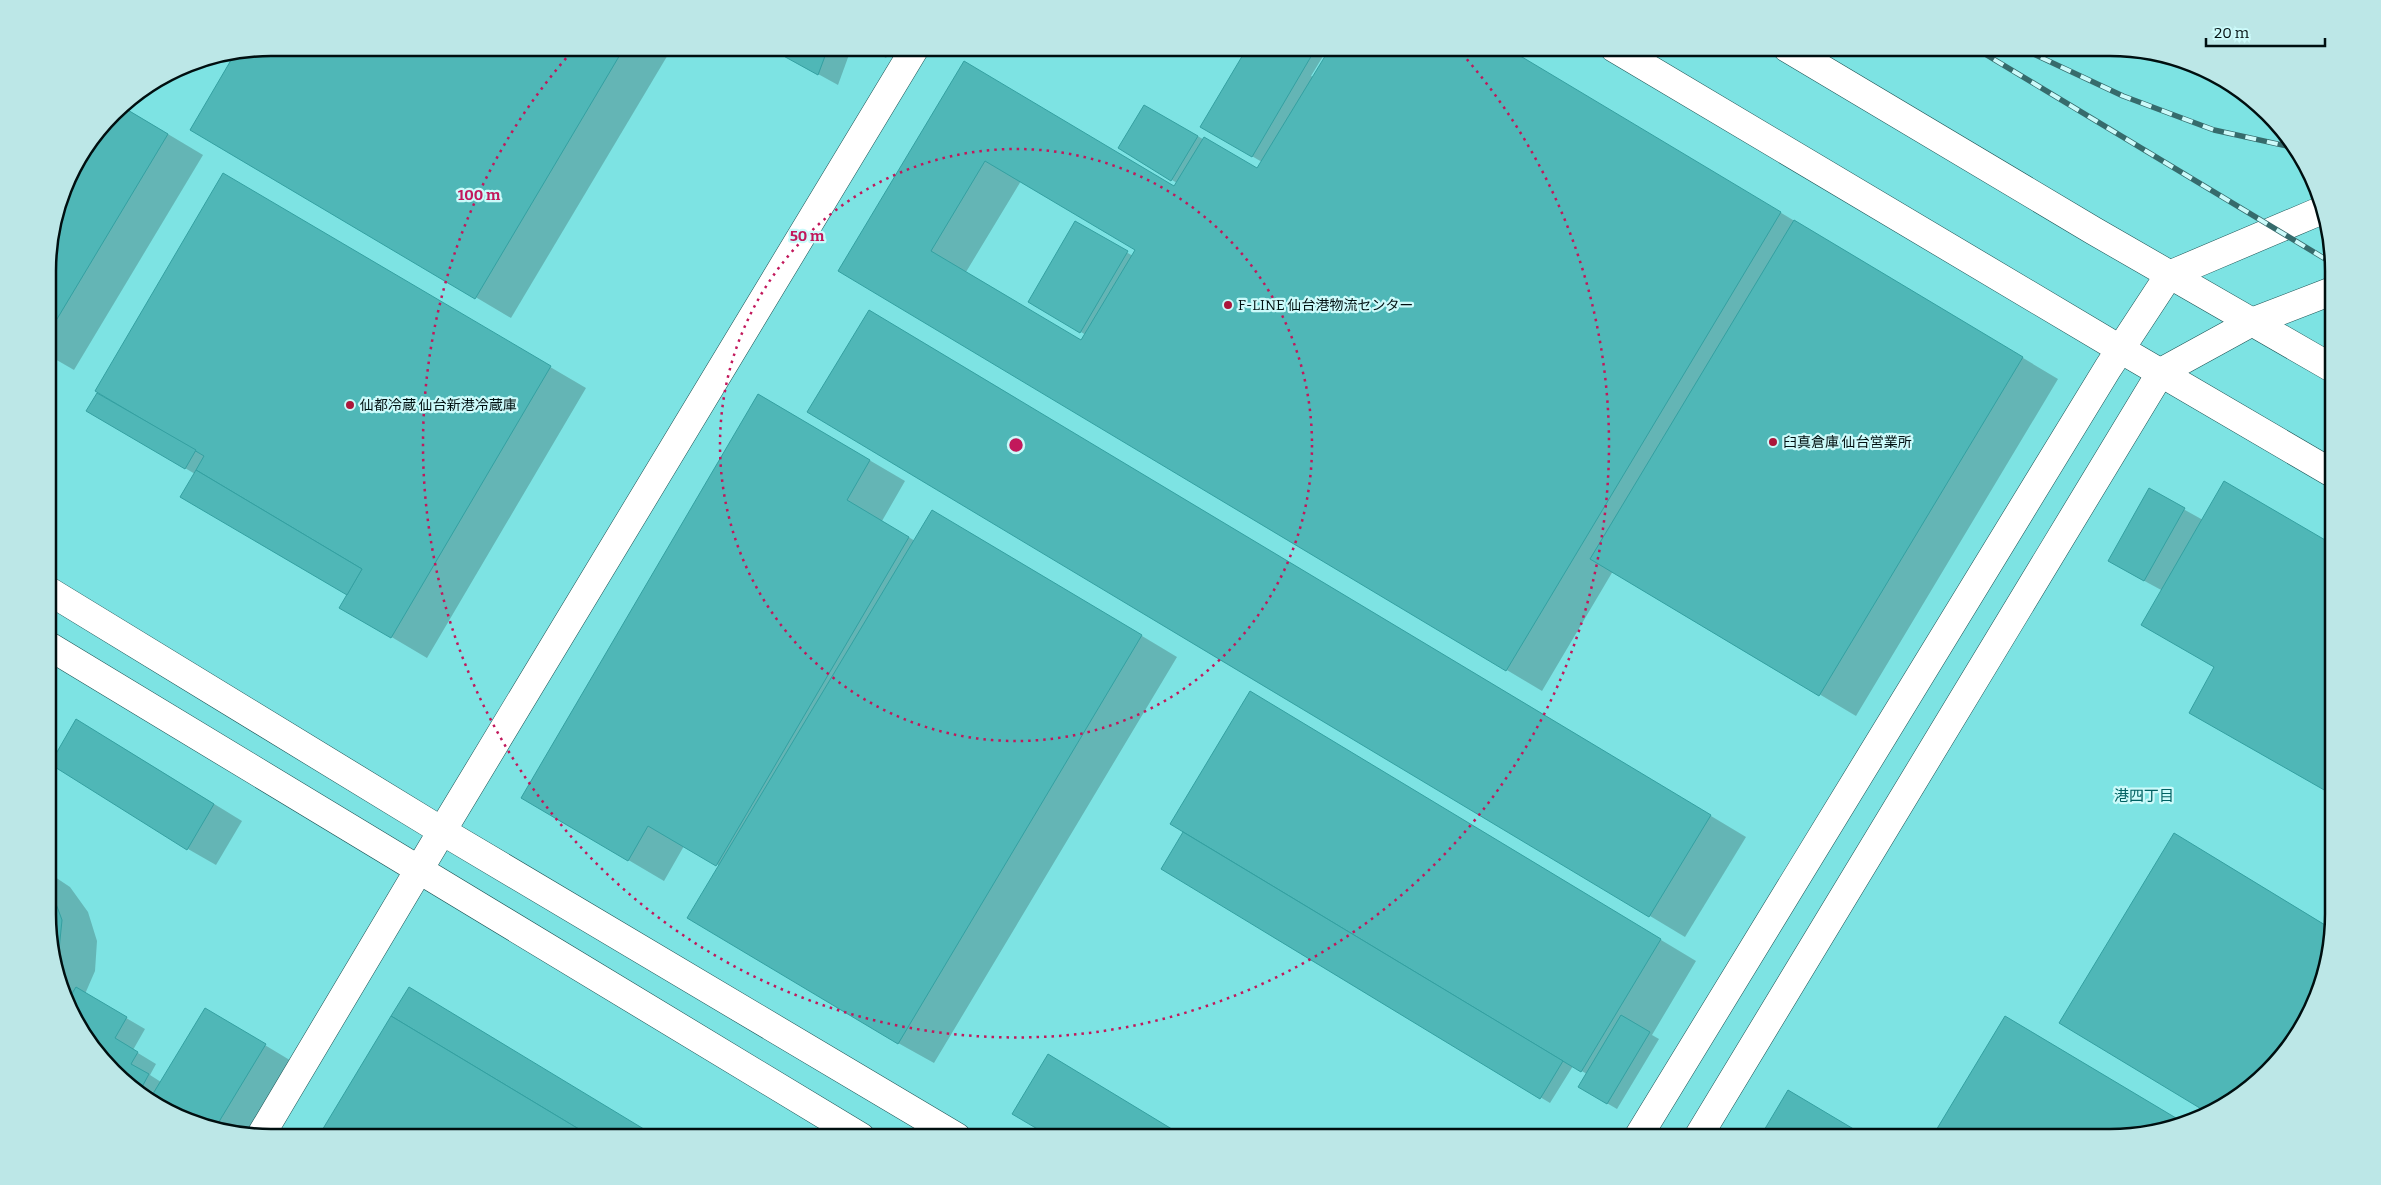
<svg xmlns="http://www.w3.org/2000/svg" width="2381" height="1185" font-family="Bitter,'Noto Sans JP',serif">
	<rect width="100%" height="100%" fill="#7de3e3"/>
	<g fill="#0003" fill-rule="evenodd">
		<polygon points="271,48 672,48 511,318 192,129 236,54"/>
		<polygon points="771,48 841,48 850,52 838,85"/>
		<polygon points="868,48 893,48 886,58"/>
		<path d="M1248,48h80l-17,28 2,1 18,-29h175l552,331 -202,337 -243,-145 -71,120 -702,-420 125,-208 210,124 2,-4 -58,-35 25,-42 114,64 4,-8 -60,-35zM1021,181l116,69 -4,6 -57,-33 -47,79 57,33 -4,7 -116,-70z"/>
		<polygon points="121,106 203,155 74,370 48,355 48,256 71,172"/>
		<polygon points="259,196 586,388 427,658 341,607 349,594 195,474 88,410 148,424"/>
		<polygon points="905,332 1746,837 1685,937 809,411"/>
		<polygon points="794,416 905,481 882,521 915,541 969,532 1177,657 934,1063 898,1043 720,866 684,846 664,881 523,798"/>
		<polygon points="2224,483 2332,545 2333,794 2190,712 2216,667 2163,591 2128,572 2149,490 2203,520"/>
		<polygon points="1286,714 1696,961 1652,1035 1659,1039 1617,1109 1579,1087 1587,1074 1573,1066 1550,1103 1163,869 1185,832"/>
		<polygon points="105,737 242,821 216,865 188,849"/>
		<polygon points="2210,855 2330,928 2311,1013 2278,1061 2235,1100"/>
		<polygon points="49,873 70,887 88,912 97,941 95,971 85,994 145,1029 133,1050 156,1064 150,1075 161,1082 233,1026 293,1062 250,1133 172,1115 152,1098 155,1093 125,1076 93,1050 65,1000 49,944"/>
		<polygon points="409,989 655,1137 319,1137"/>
		<polygon points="2005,1018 2185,1124 2125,1137 1934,1137"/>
		<polygon points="1076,1072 1184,1137 1054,1137 1014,1114"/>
	</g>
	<g fill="#4fb7b7" stroke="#34a0a1" fill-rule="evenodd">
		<polygon points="271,48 624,48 475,299 190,130 234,55"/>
		<polygon points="769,48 828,48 818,75"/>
		<polygon points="1247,48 1316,48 1252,157 1200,127"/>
		<path d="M1330,48h177l274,164 -275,459 -668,-400 126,-210 210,125 30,-49 53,31zM985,161l150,89 -54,90 -150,-89z"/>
		<polygon points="1144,105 1198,136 1171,181 1118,148"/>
		<polygon points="121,106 168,134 48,334 48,256 71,172"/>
		<polygon points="223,173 551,366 391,638 339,608 362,569 196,470 204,456 95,391"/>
		<polygon points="1794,220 2023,357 1819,696 1590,559"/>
		<polygon points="1075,221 1128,251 1080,333 1028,302"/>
		<polygon points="869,310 1711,815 1649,917 807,412"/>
		<polygon points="97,393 196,450 185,469 86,411"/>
		<polygon points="758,394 870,460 847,500 909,537 716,866 648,826 628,861 521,798"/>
		<polygon points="196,470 362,569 347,595 180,497"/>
		<polygon points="2224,481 2332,544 2333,795 2189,713 2214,667 2141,625"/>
		<polygon points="2149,488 2185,508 2144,581 2108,561"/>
		<polygon points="932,510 1142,635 898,1044 687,918"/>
		<polygon points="1250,691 1661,939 1581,1072 1170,824"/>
		<polygon points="76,719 214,804 187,850 50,764"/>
		<polygon points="1183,832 1563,1061 1540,1099 1161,869"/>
		<polygon points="2174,833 2330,928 2311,1013 2278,1061 2235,1100 2208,1113 2059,1023"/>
		<polygon points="49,885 62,920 59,950 54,962 49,944"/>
		<polygon points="76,987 127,1017 115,1038 138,1052 131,1064 149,1074 142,1087 93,1050 66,1003"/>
		<polygon points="409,987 657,1137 592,1137 391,1016"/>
		<polygon points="205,1008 266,1044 217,1125 172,1115 151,1097"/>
		<polygon points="1621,1015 1650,1032 1607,1104 1578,1087"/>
		<polygon points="391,1016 592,1137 318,1137"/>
		<polygon points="2005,1016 2186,1124 2125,1137 1932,1137"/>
		<polygon points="1048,1054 1185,1137 1051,1137 1012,1114"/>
		<polygon points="1788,1090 1867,1137 1760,1137"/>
	</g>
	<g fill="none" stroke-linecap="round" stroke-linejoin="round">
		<defs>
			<g id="tertiary">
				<polyline points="1614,48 2120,349 2332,473"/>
				<polyline points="1787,48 2094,231 2332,368"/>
				<polyline points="49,591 442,831 957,1137"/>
				<polyline points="49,646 861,1137"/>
				<polyline points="261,1135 442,831 915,48"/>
				<polyline points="1638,1137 2108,368 2169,275 2320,211"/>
				<polyline points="1698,1137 2161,372 2254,321 2332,291"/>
			</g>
		</defs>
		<use href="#tertiary" stroke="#1b5354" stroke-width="29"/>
		<use href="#tertiary" stroke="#fff" stroke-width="28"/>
		<defs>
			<g id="rail">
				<polyline points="1975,48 2332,263"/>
				<polyline points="2021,48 2123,96 2214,130 2296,148"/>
			</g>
		</defs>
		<use href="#rail" stroke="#366b6c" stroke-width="5.5"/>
		<use href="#rail" stroke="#ccfafa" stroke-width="4" stroke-dasharray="11" stroke-linecap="butt"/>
	</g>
	<g fill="none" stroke="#c2185b" stroke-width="2.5" stroke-dasharray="2.5 5">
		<circle cx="1016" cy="445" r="296"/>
		<path d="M1457 48A593 593 0 1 1 575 48"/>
	</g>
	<g fill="#ac163a" stroke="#ccfafa" stroke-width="2">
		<circle cx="1228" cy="305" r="5"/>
		<circle cx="350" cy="405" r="5"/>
		<circle cx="1773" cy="442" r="5"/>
	</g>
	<g text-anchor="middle" stroke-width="4.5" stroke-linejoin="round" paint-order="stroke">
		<g font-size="14" fill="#000f10" stroke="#ccfafa" text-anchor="start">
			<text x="1238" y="310">F-LINE 仙台港物流センター</text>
			<text x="360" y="410">仙都冷蔵 仙台新港冷蔵庫</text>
			<text x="1783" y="447">臼真倉庫 仙台営業所</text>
		</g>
		<g font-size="15" fill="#006162" stroke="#ccfafa">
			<text x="2144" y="801">港四丁目</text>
		</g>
	</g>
	<path d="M0 0H2381V1185H0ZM271 56H2110A215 215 0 0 1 2325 271V914A215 215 0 0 1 2110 1129H271A215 215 0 0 1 56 914V271A215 215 0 0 1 271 56Z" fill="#bce7e7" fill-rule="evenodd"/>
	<path fill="none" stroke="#000f10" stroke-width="2.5" d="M271 56H2110A215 215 0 0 1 2325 271V914A215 215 0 0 1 2110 1129H271A215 215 0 0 1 56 914V271A215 215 0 0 1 271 56Z"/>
	<circle cx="1016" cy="445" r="8" fill="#c2185b" stroke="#ccfafa" stroke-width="2.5"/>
	<g font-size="15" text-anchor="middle" font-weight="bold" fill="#c2185b" stroke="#ccfafa" stroke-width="4.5" stroke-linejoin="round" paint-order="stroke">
		<text x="479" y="200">100 m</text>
		<text x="807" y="241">50 m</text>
	</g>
	<path d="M2206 38v8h119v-8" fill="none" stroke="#000f10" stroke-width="2.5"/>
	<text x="2214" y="38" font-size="15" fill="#000f10" stroke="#ccfafa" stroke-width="4" paint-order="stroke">20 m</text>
</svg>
